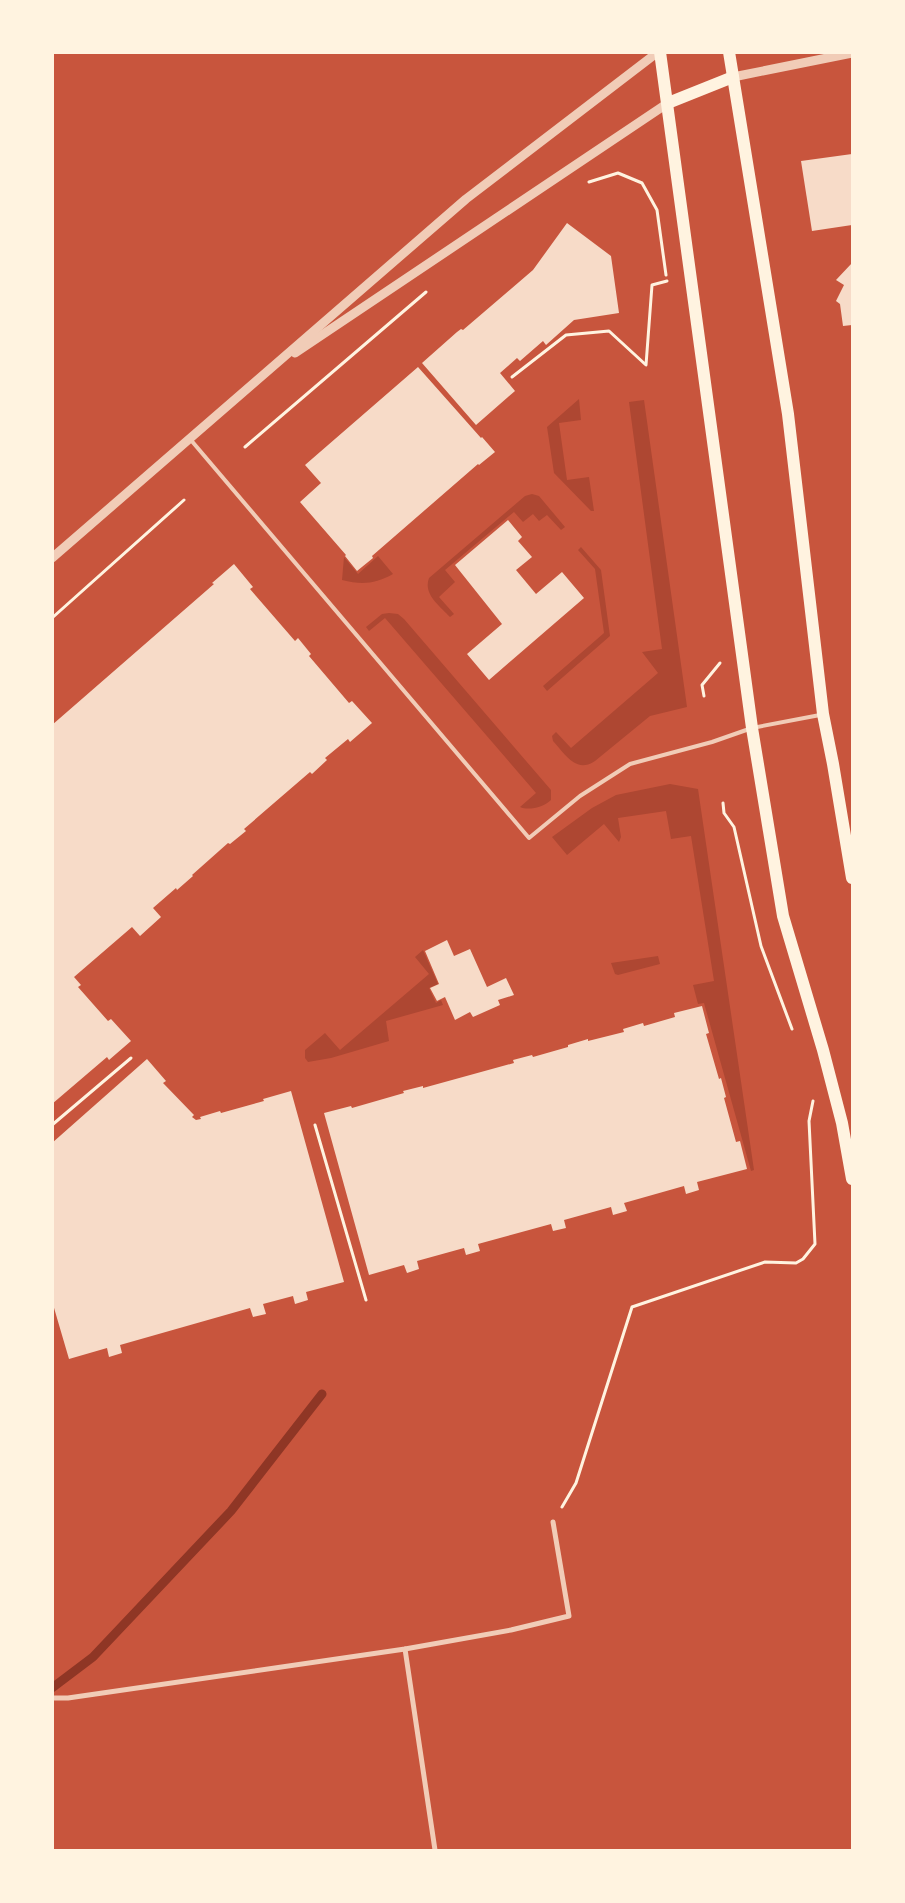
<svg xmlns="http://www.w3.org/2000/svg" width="905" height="1903" font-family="Merriweather,serif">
	<rect width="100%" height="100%" fill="#c8553d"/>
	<g fill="#ae4732">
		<polygon points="579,399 581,420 559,423 567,480 589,477 594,511 591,511 554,473 547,427"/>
		<path d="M644,400l43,307 -37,9 -55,45c-19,13 -30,-7 -42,-20l-1,-5 4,-4 15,16 87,-75 -16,-21 20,-3 -33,-247z"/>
		<path d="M532,494l7,2 26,31 -4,3 -14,-15 -8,6 -6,-7 -10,8 -9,-10 -69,58 10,12 -16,15 15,17 -4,3c-11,-12 -27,-23 -21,-39l96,-82z"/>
		<polygon points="581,547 601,570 610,636 547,691 543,686 604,633 595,569 578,550"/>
		<path d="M378,556l15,18c-18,10 -31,11 -51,6l2,-23 14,17z"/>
		<path d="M389,613l9,1 6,5 147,171v10c-7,7 -22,11 -31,7l16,-14 -151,-175 -16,13 -3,-4 16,-13z"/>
		<polygon points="670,784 698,789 754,1170 751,1171 704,1003 698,1004 693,985 714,981 691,836 671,839 666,811 618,818 621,837 619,842 604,824 567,855 552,837 592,808 616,795"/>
		<polygon points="423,950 438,984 429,988 436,1003 441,1000 443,1005 386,1021 389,1041 331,1058 308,1062 305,1058 305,1050 325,1033 340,1050 429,974 415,957"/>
		<polygon points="658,956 660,964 618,975 615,974 611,963"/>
	</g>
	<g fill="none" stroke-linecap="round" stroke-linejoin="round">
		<polyline stroke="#8f3625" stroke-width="9" points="52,1688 93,1657 231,1511 322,1394"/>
	</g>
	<g fill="#f7dbc8">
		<polygon points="852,154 852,225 812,231 801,161"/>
		<polygon points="567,223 611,256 619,313 574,320 546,345 543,341 520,361 517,358 500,373 515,391 476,425 422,363 457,332 461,329 463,330 533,270"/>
		<polygon points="852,263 852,325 843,326 840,304 836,301 844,285 836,280"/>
		<polygon points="418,367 481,438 482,437 495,452 479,465 478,464 372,556 373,558 357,571 345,556 346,555 300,502 321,483 305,465"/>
		<polygon points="508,520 522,537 518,541 532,557 516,570 536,594 562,572 584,598 489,680 467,654 502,624 455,565"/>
		<polygon points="234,564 253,587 250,589 256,596 295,641 298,638 311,654 309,656 349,703 352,701 372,723 350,742 348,739 325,758 327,760 312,774 310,772 244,829 246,831 230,844 228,843 192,875 193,876 177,890 176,888 153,908 161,917 140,936 132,927 74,977 81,985 78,987 108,1021 111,1019 131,1041 109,1060 107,1057 52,1104 52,725 214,584 212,583"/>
		<polygon points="447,940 454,956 470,949 487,987 506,978 514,995 498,1000 500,1005 473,1017 470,1012 455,1020 445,997 437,1001 430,988 439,984 425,951"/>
		<polygon points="702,1006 709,1033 706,1034 719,1079 721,1078 726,1097 724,1098 736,1142 740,1141 747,1169 697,1182 699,1190 686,1194 684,1186 624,1203 627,1211 613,1215 611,1207 564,1220 566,1228 553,1231 551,1224 478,1244 480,1251 466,1255 464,1248 417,1261 419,1269 407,1273 404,1265 369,1275 324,1113 351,1106 352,1108 404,1093 403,1091 423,1086 423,1088 514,1063 513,1060 532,1055 533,1057 568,1047 568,1045 588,1039 588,1041 624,1032 623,1029 643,1023 644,1026 675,1017 674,1013"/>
		<polygon points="147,1059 166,1081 163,1083 194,1115 192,1117 196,1120 201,1119 200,1117 220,1111 221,1113 264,1101 263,1099 291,1091 344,1282 306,1292 308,1300 295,1304 293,1296 263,1304 266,1314 253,1317 250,1308 120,1345 122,1353 109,1357 107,1348 69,1359 52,1301 52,1143"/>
	</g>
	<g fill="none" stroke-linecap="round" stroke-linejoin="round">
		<g stroke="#fff3e0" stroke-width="3">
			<polyline points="589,182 618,173 642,183 657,210 666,275"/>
			<polyline points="512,377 566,335 609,331 646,365 652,285 667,281"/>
			<polyline points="245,447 426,292"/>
			<polyline points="52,618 184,500"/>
			<polyline points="704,696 702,685 720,663"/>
			<polyline points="723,803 724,813 734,827 761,946 792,1029"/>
			<polyline points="52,1125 131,1058"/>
			<polyline points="315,1125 366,1300"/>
			<polyline points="562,1507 576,1483 632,1307 765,1262 796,1263 803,1259 815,1244 809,1121 813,1101"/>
		</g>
		<polyline stroke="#f1ccb7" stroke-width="4" points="190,439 529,838 580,796 630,764 712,742 752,728 820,715"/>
		<g stroke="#f1ccb7" stroke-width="5">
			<polyline points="405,1649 435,1850"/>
			<polyline points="52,1698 68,1698 405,1649 511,1630 569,1616 553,1522"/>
		</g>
		<g stroke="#f1ccb7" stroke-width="9">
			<polyline points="733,77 852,53"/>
			<polyline points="295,353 668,103"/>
			<polyline points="52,558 466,199 658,52"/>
		</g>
		<g stroke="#fff3e0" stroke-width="12">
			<polyline points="660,52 752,728 783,916 823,1050 842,1123 852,1179"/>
			<polyline points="729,52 788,414 823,714 833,764 852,878"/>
			<polyline points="668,103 733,77"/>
		</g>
	</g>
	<rect width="905" height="1903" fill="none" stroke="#fff3e0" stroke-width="108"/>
</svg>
